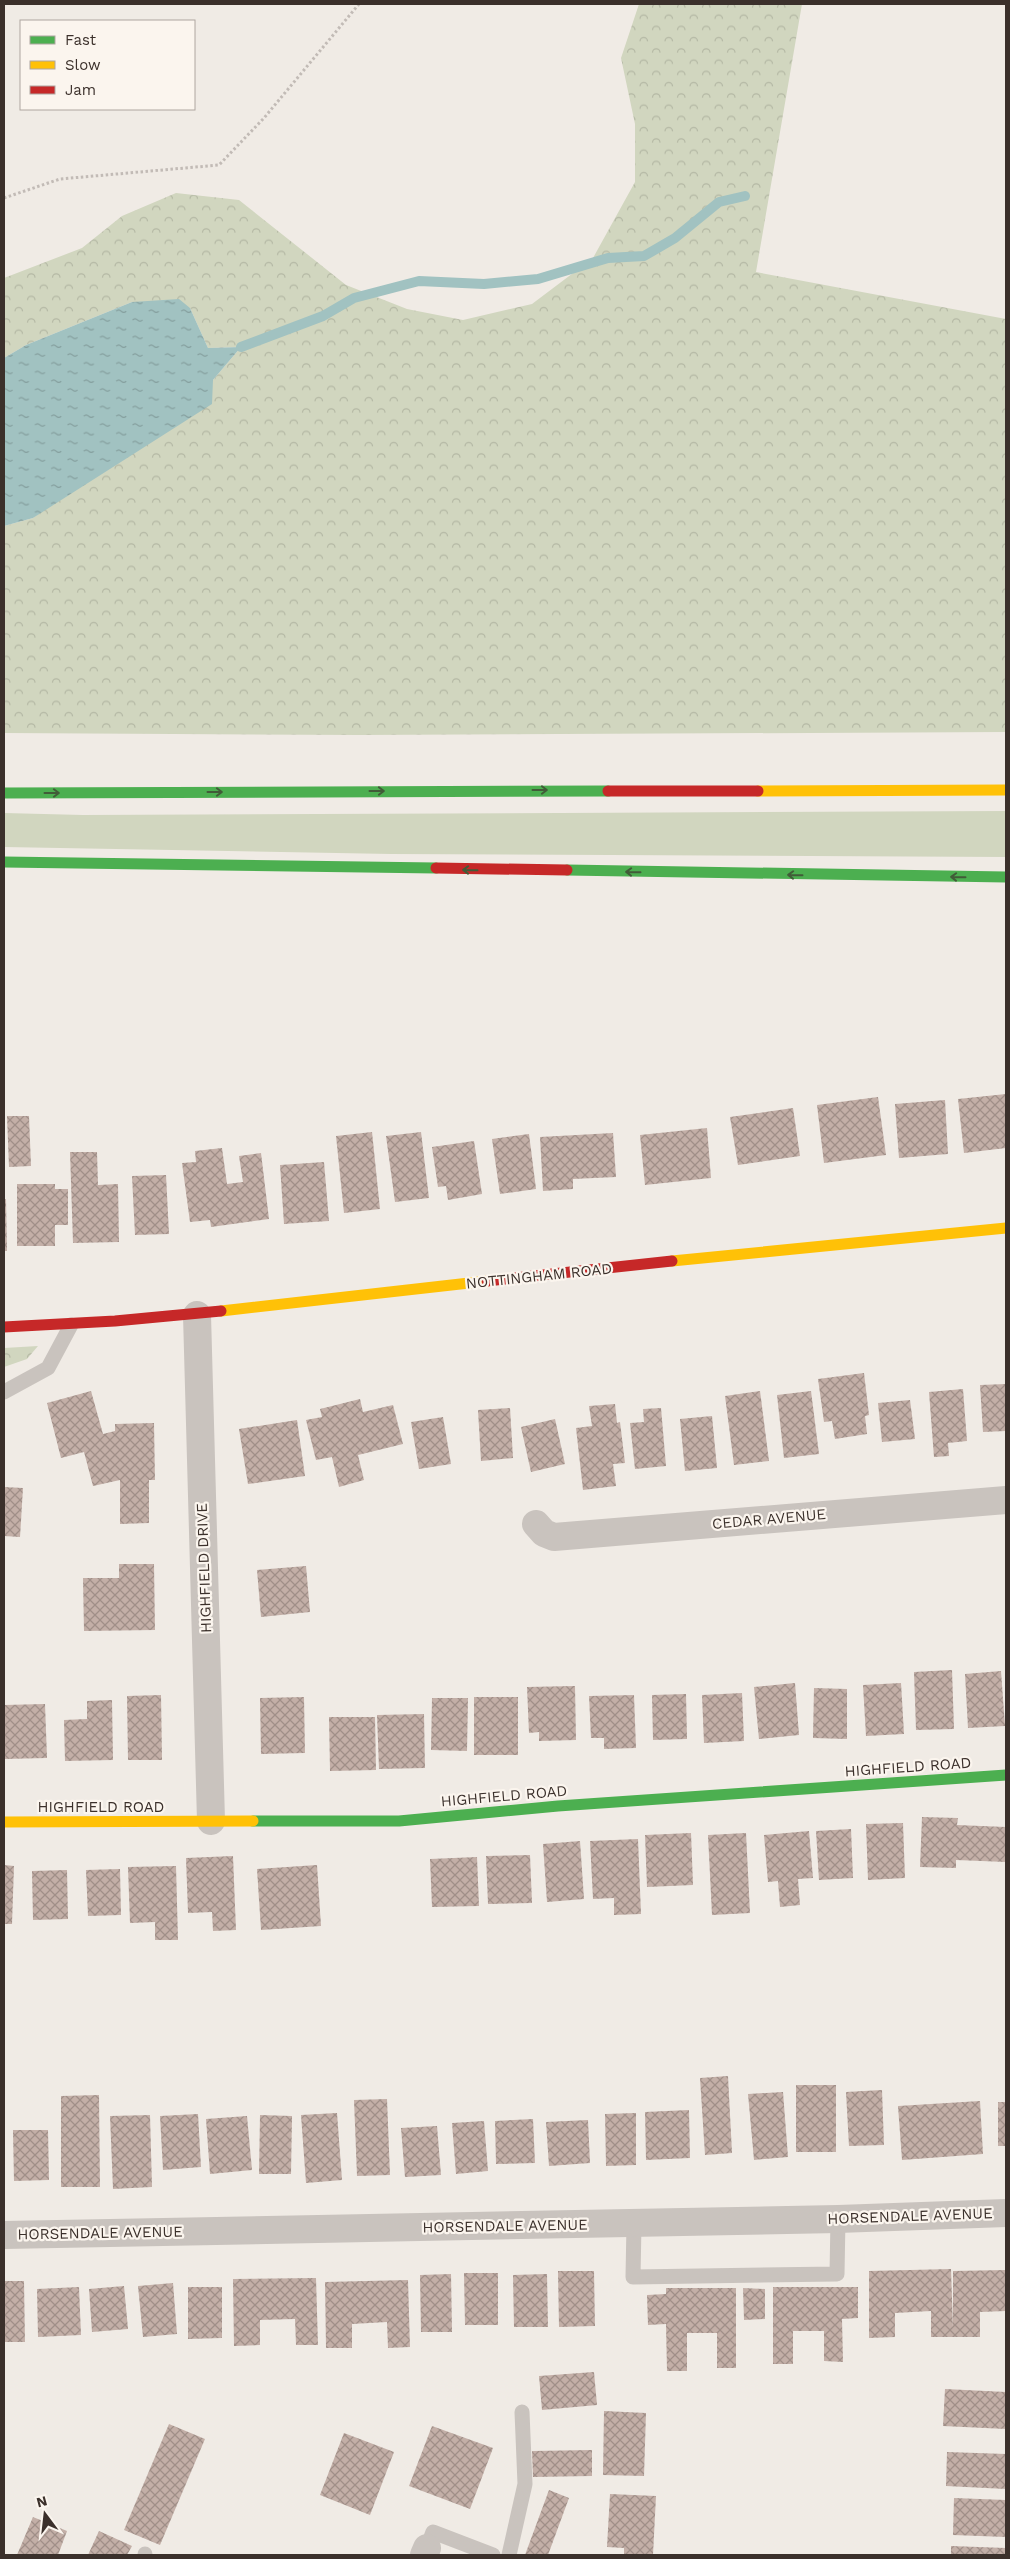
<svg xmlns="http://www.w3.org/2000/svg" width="1010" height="2559" font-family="'Work Sans',sans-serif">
	<defs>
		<pattern id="forest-crowns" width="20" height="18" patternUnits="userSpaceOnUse" patternTransform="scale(1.25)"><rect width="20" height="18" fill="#d1d6bf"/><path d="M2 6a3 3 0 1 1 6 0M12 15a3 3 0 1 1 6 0" fill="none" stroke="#b4b8a4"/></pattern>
		<pattern id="water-ripples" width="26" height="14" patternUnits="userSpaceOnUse" patternTransform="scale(1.25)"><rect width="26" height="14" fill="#a1c2c1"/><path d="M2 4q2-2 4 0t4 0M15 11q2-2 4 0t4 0" fill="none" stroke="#849e9d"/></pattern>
		<pattern id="building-cross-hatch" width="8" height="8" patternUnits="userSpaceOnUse" patternTransform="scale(1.25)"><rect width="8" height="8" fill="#c3afa7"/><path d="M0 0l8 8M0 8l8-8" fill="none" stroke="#a08f88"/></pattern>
	</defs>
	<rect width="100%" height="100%" fill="#f0ebe5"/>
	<polygon fill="#d1d6bf" points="1006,811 1006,857 391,854 4,847 4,813 83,815"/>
	<g fill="url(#forest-crowns)">
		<polygon points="639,4 802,4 756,272 1006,319 1006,732 359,735 4,733 4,526 33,518 213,380 241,347 208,348 190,308 132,302 26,345 4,358 4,278 82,248 122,216 176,193 239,200 346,285 407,309 463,320 532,304 593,258 635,182 635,124 621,58"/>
		<polygon points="38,1346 27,1359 4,1367 4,1348"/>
	</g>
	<polygon fill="url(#water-ripples)" points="179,299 190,308 208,348 241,347 213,380 212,404 33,518 4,526 4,358 26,345 132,302"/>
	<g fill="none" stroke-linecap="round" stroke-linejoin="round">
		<polyline stroke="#a1c2c1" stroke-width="10" points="241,347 323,316 354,298 419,281 484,284 538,279 608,258 644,256 675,238 719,202 745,196"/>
	</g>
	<g fill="url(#building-cross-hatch)">
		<polygon points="1006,1094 1006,1148 964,1153 958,1099"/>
		<polygon points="878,1097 886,1155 824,1163 817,1105"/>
		<polygon points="945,1100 948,1154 899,1158 895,1104"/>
		<polygon points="793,1108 800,1156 738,1165 730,1117"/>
		<polygon points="7,1116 29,1116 31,1166 9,1167"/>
		<polygon points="707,1128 711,1178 645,1185 640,1135"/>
		<polygon points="372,1132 380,1209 344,1213 336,1136"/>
		<polygon points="421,1132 429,1198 395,1202 386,1136"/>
		<polygon points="613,1133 616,1177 573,1179 573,1189 543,1191 540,1137"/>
		<polygon points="529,1134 536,1189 500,1194 492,1139"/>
		<polygon points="474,1141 482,1194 448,1200 446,1186 438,1187 432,1147"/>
		<polygon points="222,1148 227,1184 243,1182 239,1156 261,1153 269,1219 211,1227 210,1220 190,1222 182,1163 196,1162 195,1151"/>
		<polygon points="70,1152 97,1152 98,1185 118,1184 119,1242 73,1243"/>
		<polygon points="324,1162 329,1221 284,1224 280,1165"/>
		<polygon points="166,1175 169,1234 135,1235 132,1176"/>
		<polygon points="17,1184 55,1184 55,1189 68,1189 68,1225 55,1225 55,1246 17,1246"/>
		<polygon points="4,1199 6,1199 7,1251 4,1251"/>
		<polygon points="864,1373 869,1415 865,1416 867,1434 835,1439 832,1421 824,1422 818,1379"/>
		<polygon points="1006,1384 1006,1431 983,1432 980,1385"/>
		<polygon points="963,1389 967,1441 948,1443 949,1456 934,1457 929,1392"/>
		<polygon points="91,1391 103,1434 115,1431 115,1424 154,1423 155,1480 149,1480 149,1523 120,1524 120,1480 93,1486 84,1452 61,1458 47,1403"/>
		<polygon points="760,1391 769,1461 734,1465 725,1396"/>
		<polygon points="811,1391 819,1454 784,1458 777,1395"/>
		<polygon points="360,1399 363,1412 393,1405 403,1444 358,1455 364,1480 339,1487 332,1457 316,1460 306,1420 322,1417 320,1409"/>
		<polygon points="910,1400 915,1439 882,1442 878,1403"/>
		<polygon points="615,1404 617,1423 620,1422 625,1463 613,1464 616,1486 583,1490 576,1428 592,1426 589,1406"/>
		<polygon points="510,1408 513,1458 481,1461 478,1410"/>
		<polygon points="661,1408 666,1466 635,1469 630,1423 644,1422 643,1409"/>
		<polygon points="712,1416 717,1468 685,1471 680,1419"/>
		<polygon points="443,1417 451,1464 419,1469 411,1422"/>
		<polygon points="555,1419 565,1464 531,1472 521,1427"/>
		<polygon points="297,1420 305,1476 248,1484 239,1429"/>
		<polygon points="4,1487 23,1488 20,1537 4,1536"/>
		<polygon points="119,1564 154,1564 155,1630 84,1631 83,1578 119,1578"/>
		<polygon points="306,1566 310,1612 261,1617 257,1570"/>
		<polygon points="952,1670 954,1729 916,1730 914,1672"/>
		<polygon points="1001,1671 1005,1726 968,1728 965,1674"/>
		<polygon points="795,1683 799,1735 759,1739 754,1687"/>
		<polygon points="901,1683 904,1734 866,1736 863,1685"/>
		<polygon points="575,1686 576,1740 539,1741 539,1732 529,1733 527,1687"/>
		<polygon points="814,1688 847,1689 847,1739 813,1738"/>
		<polygon points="742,1693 744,1741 704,1743 702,1695"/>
		<polygon points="686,1694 687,1739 653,1740 652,1695"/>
		<polygon points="161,1695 162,1760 128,1760 127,1696"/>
		<polygon points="634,1695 636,1748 604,1749 604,1738 591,1738 589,1696"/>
		<polygon points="304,1697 305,1753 261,1754 260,1698"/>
		<rect x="474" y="1697" width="44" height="58"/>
		<polygon points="432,1698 468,1698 467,1751 431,1750"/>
		<polygon points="112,1700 113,1760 65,1761 64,1720 87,1719 87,1701"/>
		<polygon points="45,1704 47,1758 4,1759 4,1705"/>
		<polygon points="424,1714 425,1768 379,1769 377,1715"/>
		<polygon points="329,1717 375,1717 376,1770 330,1771"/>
		<polygon points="922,1817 958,1818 957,1825 1006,1827 1006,1862 956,1860 956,1868 920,1867"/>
		<polygon points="903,1823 905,1878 868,1880 866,1824"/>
		<polygon points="851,1829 853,1878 819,1880 816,1831"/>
		<polygon points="809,1831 813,1878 798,1879 800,1905 780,1907 778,1881 768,1882 764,1835"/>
		<polygon points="691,1833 693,1885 647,1887 645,1835"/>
		<polygon points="746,1833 750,1913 712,1915 708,1835"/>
		<polygon points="638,1839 641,1914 614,1915 614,1898 593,1899 590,1841"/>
		<polygon points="580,1841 584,1899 547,1902 543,1844"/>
		<polygon points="530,1855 532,1903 488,1904 486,1856"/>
		<polygon points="233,1856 236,1930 213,1931 212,1912 188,1913 186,1858"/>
		<polygon points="477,1857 479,1906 432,1907 430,1859"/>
		<polygon points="4,1865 14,1866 12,1924 4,1924"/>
		<polygon points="317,1865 321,1926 261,1930 257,1869"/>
		<polygon points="176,1866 178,1940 155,1940 155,1922 130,1923 128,1867"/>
		<polygon points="120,1869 121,1915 88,1916 86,1870"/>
		<polygon points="67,1870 68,1919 33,1920 32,1871"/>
		<polygon points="728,2076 732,2153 705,2155 700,2078"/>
		<rect x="796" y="2085" width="40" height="67"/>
		<polygon points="882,2090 884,2145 849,2146 846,2092"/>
		<polygon points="783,2092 788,2157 754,2160 748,2094"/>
		<polygon points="99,2095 100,2187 61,2187 61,2096"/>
		<polygon points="387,2099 390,2175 357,2176 354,2100"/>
		<polygon points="980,2101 983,2154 902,2160 898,2106"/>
		<rect x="998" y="2102" width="8" height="44"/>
		<polygon points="689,2110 690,2158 646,2160 645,2112"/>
		<polygon points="337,2113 342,2180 306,2183 301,2115"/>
		<polygon points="636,2113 636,2165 606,2166 605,2114"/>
		<polygon points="198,2114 201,2167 163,2170 160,2116"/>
		<polygon points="150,2115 152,2187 113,2189 110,2116"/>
		<polygon points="260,2115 292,2116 291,2174 259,2174"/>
		<polygon points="247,2116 252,2170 210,2174 206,2119"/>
		<polygon points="533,2119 535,2163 496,2164 495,2121"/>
		<polygon points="588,2120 590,2163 549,2166 546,2122"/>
		<polygon points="484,2121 488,2171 456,2174 452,2123"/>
		<polygon points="437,2126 441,2175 405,2177 401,2128"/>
		<polygon points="13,2130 48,2130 49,2180 14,2181"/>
		<polygon points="951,2269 953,2328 953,2271 1006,2270 1006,2311 980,2312 980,2337 931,2337 931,2311 895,2313 895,2337 869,2338 869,2271"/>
		<polygon points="558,2271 594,2271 595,2326 559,2327"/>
		<polygon points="464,2273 498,2273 498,2325 465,2325"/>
		<polygon points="451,2274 452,2332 421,2332 420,2275"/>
		<polygon points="547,2274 548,2327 514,2327 513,2275"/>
		<polygon points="316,2278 318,2345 296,2345 295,2319 260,2320 260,2345 234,2346 233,2279"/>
		<polygon points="408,2280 410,2347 388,2348 387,2322 352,2324 352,2348 326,2348 325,2282"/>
		<polygon points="4,2281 24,2281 25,2342 4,2342"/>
		<polygon points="173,2283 177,2334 143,2337 138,2286"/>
		<polygon points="124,2286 128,2329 92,2332 89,2289"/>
		<polygon points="79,2287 81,2335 38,2337 37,2289"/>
		<polygon points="188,2287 222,2287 222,2338 188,2339"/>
		<polygon points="773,2287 858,2287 858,2318 842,2319 843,2362 824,2361 824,2331 793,2331 793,2364 773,2364"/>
		<polygon points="666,2288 736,2288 736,2368 717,2368 717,2333 687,2333 687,2371 667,2371 666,2324 648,2325 647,2295 666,2294"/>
		<polygon points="743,2288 765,2289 765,2319 744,2320"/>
		<polygon points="594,2372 597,2405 542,2410 539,2376"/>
		<polygon points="945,2389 1006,2392 1006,2429 943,2426"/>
		<polygon points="604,2411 646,2413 644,2476 603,2475"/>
		<polygon points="169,2424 205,2439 160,2545 124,2530"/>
		<polygon points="432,2426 493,2448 470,2509 409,2486"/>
		<polygon points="344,2433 394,2452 370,2515 320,2495"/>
		<polygon points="592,2450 592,2476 533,2477 532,2451"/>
		<polygon points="947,2452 1006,2454 1006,2489 946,2486"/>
		<polygon points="549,2490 569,2498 548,2555 525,2555"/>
		<polygon points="610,2494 656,2496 653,2555 624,2555 624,2548 607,2547"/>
		<polygon points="954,2498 1006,2500 1006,2537 953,2535"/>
		<polygon points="33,2517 67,2531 58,2555 17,2555"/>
		<polygon points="99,2531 132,2546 127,2555 88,2555"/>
		<polygon points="951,2546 1006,2548 1006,2555 951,2555"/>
	</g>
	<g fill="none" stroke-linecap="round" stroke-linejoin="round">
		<polyline stroke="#c2bbb6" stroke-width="3" stroke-dasharray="2.5 2.5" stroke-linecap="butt" points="4,198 60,179 219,165 264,118 359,4"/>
		<g stroke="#c9c3be" stroke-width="15">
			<polyline points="4,1392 48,1368 71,1325"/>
			<polyline points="634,2224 633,2277 837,2274 838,2219"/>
			<polyline points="427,2548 433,2532 493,2555"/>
			<polyline points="145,2555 145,2554"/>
			<polyline points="509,2555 525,2484 522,2412"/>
		</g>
		<g stroke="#c9c3be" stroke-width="28">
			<polyline points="197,1315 211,1821"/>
			<polyline points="536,1524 544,1533 554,1537 1006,1500"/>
			<polyline points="4,2235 838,2219 1006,2213"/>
			<polyline points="424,2555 427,2548"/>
		</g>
		<g stroke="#4caf50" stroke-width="11">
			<polyline points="4,793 608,791"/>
			<polyline points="4,862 436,868"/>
			<polyline points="567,870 1006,877"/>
			<polyline points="253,1821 399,1821 558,1806 1006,1775"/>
		</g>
		<g stroke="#ffc107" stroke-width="11">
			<polyline points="758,791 1006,790"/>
			<polyline points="672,1261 1006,1228"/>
			<polyline points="221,1311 487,1281"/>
			<polyline points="4,1822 253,1821"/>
		</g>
		<g stroke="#c62828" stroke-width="11">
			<polyline points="608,791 758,791"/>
			<polyline points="436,868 567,870"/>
			<polyline points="487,1281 672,1261"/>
			<polyline points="4,1327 115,1321 221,1311"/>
		</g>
	</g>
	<defs><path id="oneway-shaft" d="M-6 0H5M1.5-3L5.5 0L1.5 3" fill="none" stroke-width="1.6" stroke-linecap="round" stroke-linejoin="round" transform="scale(1.25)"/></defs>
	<g stroke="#415c38">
		<use href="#oneway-shaft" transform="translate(540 790)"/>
		<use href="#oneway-shaft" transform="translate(377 791)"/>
		<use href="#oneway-shaft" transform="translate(215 792)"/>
		<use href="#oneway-shaft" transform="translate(52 793)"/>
		<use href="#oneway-shaft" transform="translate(470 870) rotate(-179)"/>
		<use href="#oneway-shaft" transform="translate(633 872) rotate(-179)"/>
		<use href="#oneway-shaft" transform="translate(795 875) rotate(-179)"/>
		<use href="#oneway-shaft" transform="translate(958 877) rotate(-179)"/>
	</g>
	<g text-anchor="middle" stroke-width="4.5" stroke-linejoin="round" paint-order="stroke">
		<g font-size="15" fill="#3b302b" stroke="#fbf5ee">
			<text transform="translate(539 1276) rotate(-6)" y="5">NOTTINGHAM ROAD</text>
			<text transform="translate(769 1519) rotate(-5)" y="5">CEDAR AVENUE</text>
			<text transform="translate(204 1568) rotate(-92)" y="5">HIGHFIELD DRIVE</text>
			<text transform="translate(908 1767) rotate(-4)" y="5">HIGHFIELD ROAD</text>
			<text transform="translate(504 1796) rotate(-5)" y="5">HIGHFIELD ROAD</text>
			<text x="101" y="1812">HIGHFIELD ROAD</text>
			<text transform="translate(910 2216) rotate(-2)" y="5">HORSENDALE AVENUE</text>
			<text transform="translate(505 2226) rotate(-1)" y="5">HORSENDALE AVENUE</text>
			<text transform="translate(100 2233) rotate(-1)" y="5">HORSENDALE AVENUE</text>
		</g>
	</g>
	<rect width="1010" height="2559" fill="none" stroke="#3b302b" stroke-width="10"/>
	<rect x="20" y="20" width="175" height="90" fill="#fbf5ee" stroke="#aea6a0"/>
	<rect x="30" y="36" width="25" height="8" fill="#4caf50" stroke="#aea6a0"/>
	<text x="65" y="45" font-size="15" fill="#3b302b">Fast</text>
	<rect x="30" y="61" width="25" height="8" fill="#ffc107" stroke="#aea6a0"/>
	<text x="65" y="70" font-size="15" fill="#3b302b">Slow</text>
	<rect x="30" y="86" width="25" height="8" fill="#c62828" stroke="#aea6a0"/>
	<text x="65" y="95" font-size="15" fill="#3b302b">Jam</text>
	<g transform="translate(45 2514) rotate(345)" stroke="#fbf5ee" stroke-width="4" paint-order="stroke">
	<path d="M0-4L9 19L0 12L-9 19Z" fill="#3b302b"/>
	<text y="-8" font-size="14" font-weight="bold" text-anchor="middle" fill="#3b302b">N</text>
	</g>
</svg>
